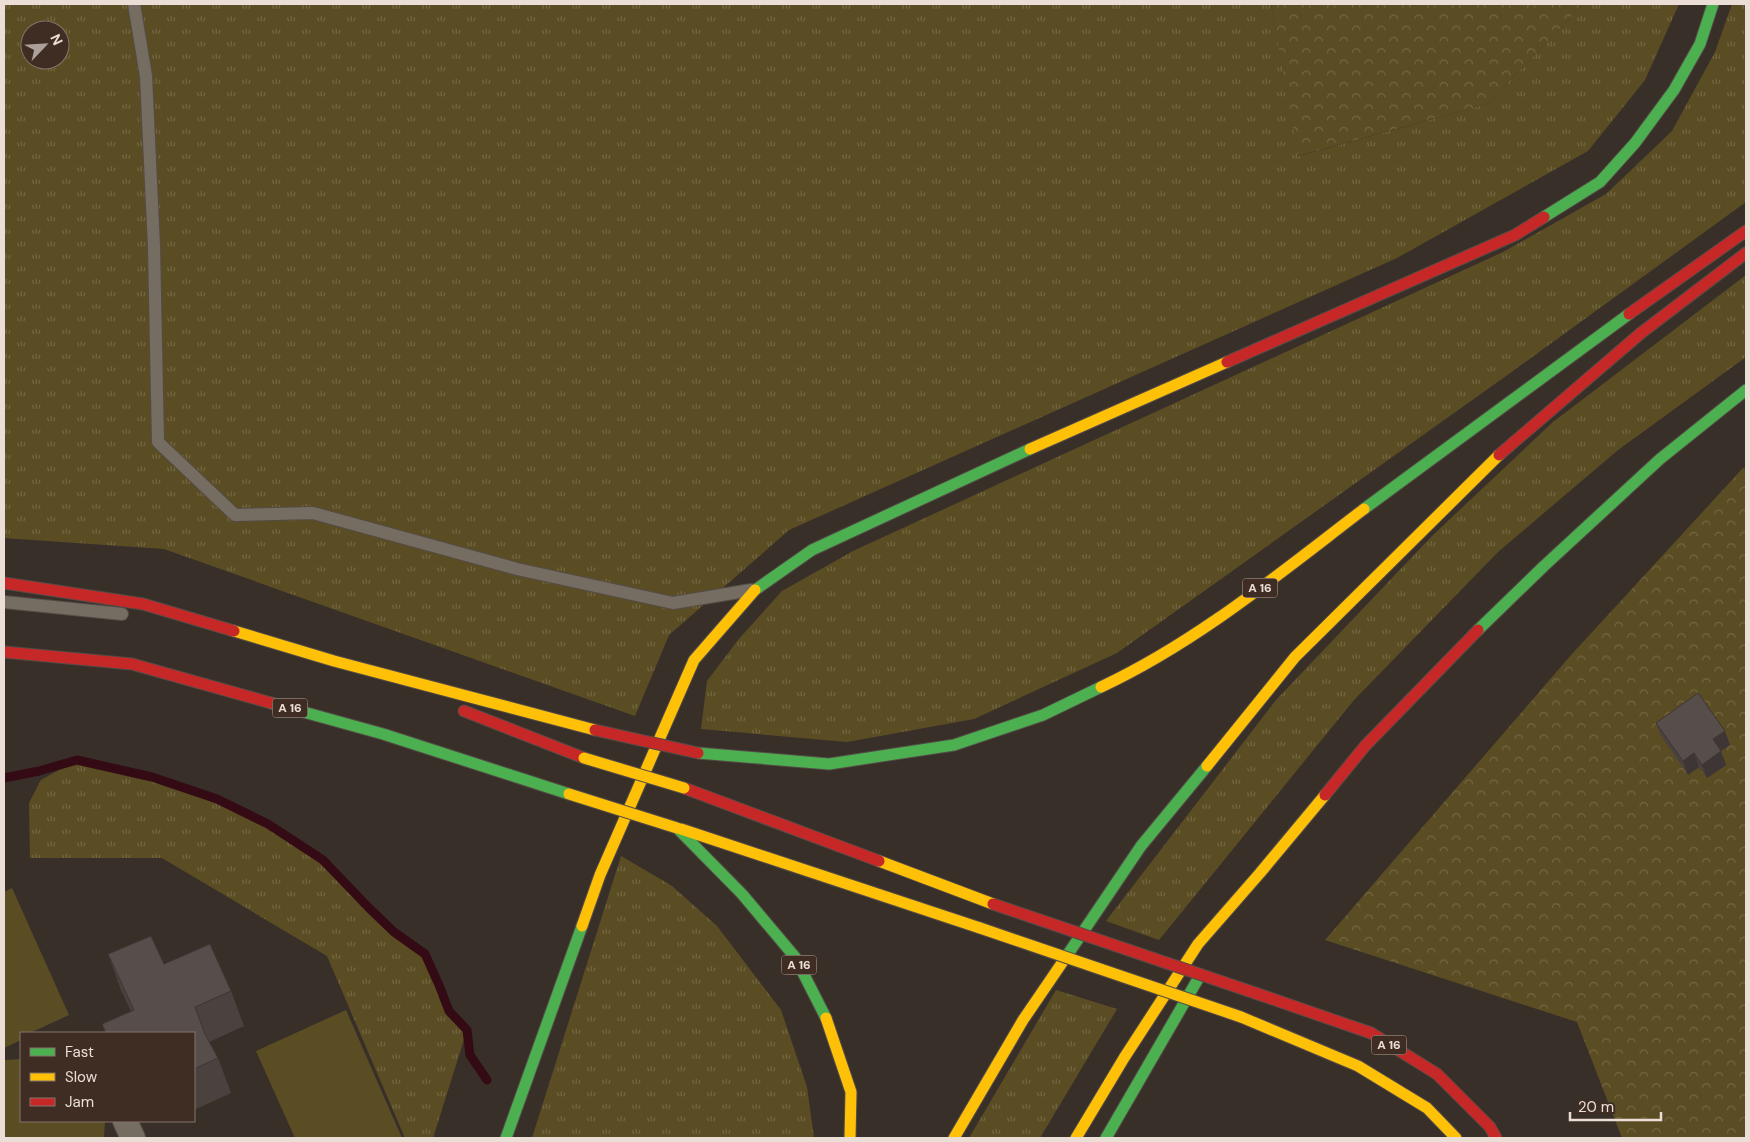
<svg xmlns="http://www.w3.org/2000/svg" width="1750" height="1142" font-family="'DM Sans',sans-serif">
	<defs>
		<pattern id="grass-tufts" width="24" height="20" patternUnits="userSpaceOnUse" patternTransform="scale(1.25)"><rect width="24" height="20" fill="#5b4d23"/><path d="M3 7l-1-3M5 7V3M7 7l1-3M15 17l-1-3M17 17v-4M19 17l1-3" fill="none" stroke="#736642"/></pattern>
		<pattern id="forest-crowns" width="20" height="18" patternUnits="userSpaceOnUse" patternTransform="scale(1.25)"><rect width="20" height="18" fill="#5b4d23"/><path d="M2 6a3 3 0 1 1 6 0M12 15a3 3 0 1 1 6 0" fill="none" stroke="#736642"/></pattern>
	</defs>
	<rect width="100%" height="100%" fill="#392f29"/>
	<g fill="url(#grass-tufts)" fill-rule="evenodd">
		<path d="M4,4h1267l28,152 188,-52 97,-100h95l-34,76 -57,71 -191,107 -608,272 -120,105 -34,81 -471,-167 -160,-11zM30,30h30v30h-30z"/>
		<polygon points="1732,4 1746,4 1746,202 1506,376 1117,653 974,719 847,742 701,729 707,681 738,640 782,591 853,551 1503,252 1606,194 1672,131 1715,52"/>
		<polygon points="1746,275 1746,357 1618,450 1498,552 1354,700 1159,940 1106,921 1276,700 1432,536 1553,422"/>
		<polygon points="77,760 118,769 184,788 242,812 300,845 389,927 425,954 449,1011 467,1030 433,1138 405,1138 327,956 162,858 30,858 29,803 41,780"/>
		<polygon points="621,856 672,886 717,926 781,1010 807,1087 814,1138 532,1138"/>
		<polygon points="1056,990 1117,1009 1040,1138 969,1138"/>
	</g>
	<g fill="url(#forest-crowns)">
		<polygon points="1271,4 1584,4 1487,104 1298,156"/>
		<polygon points="1743,468 1746,469 1746,1138 1622,1138 1577,1022 1325,940 1572,654"/>
	</g>
	<g fill="#5b4d23">
		<polygon points="12,888 69,1015 30,1033 21,1033 21,1040 4,1048 4,892"/>
		<polygon points="346,1010 402,1138 295,1138 256,1051"/>
		<polygon points="21,1059 21,1121 105,1121 104,1138 4,1138 4,1060"/>
	</g>
	<g fill="none" stroke-linecap="round" stroke-linejoin="round">
		<polyline stroke="#340b15" stroke-width="9" points="4,778 39,771 77,760 152,777 217,799 268,824 323,860 368,907 394,932 425,954 439,985 449,1011 467,1030 470,1055 487,1080"/>
		<defs>
			<g id="lane">
				<polyline points="134,4 146,76 154,247 158,442 235,515 313,513 517,569 673,603 751,590"/>
				<polyline points="4,602 122,614"/>
			</g>
			<polyline id="street" points="125,1121 133,1138"/>
			<g id="fast">
				<polyline points="1544,217 1600,182 1635,143 1674,90 1700,44 1713,4"/>
				<polyline points="1364,509 1629,314"/>
				<polyline points="755,590 812,550 1030,449"/>
				<polyline points="1478,630 1544,566 1660,459 1746,390"/>
				<polyline points="271,703 383,734 569,794"/>
				<polyline points="698,753 829,764 954,745 1043,715 1101,687"/>
				<polyline points="677,828 742,894 795,957 826,1018"/>
				<polyline points="1066,957 1141,846 1207,766"/>
				<polyline points="506,1138 582,926"/>
				<polyline points="1106,1138 1198,979"/>
			</g>
			<g id="slow">
				<polyline points="1030,449 1227,362"/>
				<polyline points="234,631 334,661 595,730"/>
				<path d="M1101,687c96,-45 179,-114 263,-178"/>
				<polyline points="1207,766 1295,657 1499,455"/>
				<polyline points="681,829 980,928"/>
				<polyline points="879,861 993,904"/>
				<polyline points="582,926 600,875 694,660 755,590"/>
				<polyline points="1241,1017 1358,1066 1427,1108 1456,1138"/>
				<polyline points="826,1018 851,1092 850,1138"/>
				<polyline points="954,1138 1023,1020 1066,957"/>
				<polyline points="1076,1138 1124,1058 1198,944 1260,873 1325,795"/>
			</g>
			<g id="jam">
				<polyline points="1629,314 1746,231"/>
				<polyline points="1227,362 1515,235 1544,217"/>
				<polyline points="1499,455 1641,333 1746,253"/>
				<polyline points="4,583 143,604 234,631"/>
				<polyline points="4,652 132,664 271,703"/>
				<polyline points="464,711 584,758"/>
				<polyline points="684,788 879,861"/>
				<polyline points="1325,795 1365,746 1478,630"/>
				<polyline points="1255,993 1371,1033 1437,1074 1490,1127 1496,1138"/>
			</g>
		</defs>
		<use href="#lane" stroke="#544c47" stroke-width="14"/>
		<use href="#street" stroke="#544c47" stroke-width="26"/>
		<use href="#fast" stroke="#544c47" stroke-width="13"/>
		<use href="#slow" stroke="#544c47" stroke-width="13"/>
		<use href="#jam" stroke="#544c47" stroke-width="13"/>
		<use href="#lane" stroke="#766d62" stroke-width="12"/>
		<use href="#street" stroke="#766d62" stroke-width="24"/>
		<use href="#fast" stroke="#4caf50" stroke-width="11"/>
		<use href="#slow" stroke="#ffc107" stroke-width="11"/>
		<use href="#jam" stroke="#c62828" stroke-width="11"/>
		<defs>
			<g id="slow-bridge">
				<polyline points="584,758 684,788"/>
				<polyline points="569,794 677,828"/>
				<polyline points="980,928 1241,1017"/>
			</g>
			<g id="jam-bridge">
				<polyline points="595,730 698,753"/>
				<polyline points="993,904 1255,993"/>
			</g>
		</defs>
		<use href="#slow-bridge" stroke="#544c47" stroke-width="13" stroke-linecap="butt"/>
		<use href="#jam-bridge" stroke="#544c47" stroke-width="13" stroke-linecap="butt"/>
		<use href="#slow-bridge" stroke="#ffc107" stroke-width="11"/>
		<use href="#jam-bridge" stroke="#c62828" stroke-width="11"/>
	</g>
	<g fill="#4b4240">
		<polygon points="1656,723 1730,745 1721,751 1726,765 1707,778 1699,767 1688,775 1661,736"/>
		<polygon points="108,954 164,964 231,991 244,1026 209,1042 218,1058 231,1093 194,1110 194,1033 105,1033 102,1024 131,1011 121,990"/>
	</g>
	<g fill="#3d3634">
		<polygon points="1725,731 1730,745 1721,751 1726,765 1707,778 1702,765 1713,739"/>
		<polygon points="1694,753 1699,767 1688,775 1683,761"/>
	</g>
	<g fill="#574d4a" stroke="#3d3634">
		<polygon points="1698,693 1725,731 1713,739 1721,751 1702,765 1694,753 1683,761 1656,723"/>
		<polygon points="151,936 164,964 210,944 231,991 195,1007 205,1034 218,1058 194,1069 194,1033 106,1033 102,1024 134,1010 108,954"/>
	</g>
	<g text-anchor="middle" stroke-width="4" stroke-linejoin="round" paint-order="stroke">
		<g fill="#3f2d23" stroke="#b7a9a1" stroke-width="1">
			<rect x="1242.5" y="578.5" width="35" height="19" rx="4"/>
			<rect x="272.5" y="698.5" width="35" height="19" rx="4"/>
			<rect x="781.5" y="955.5" width="35" height="19" rx="4"/>
			<rect x="1371.5" y="1035.5" width="35" height="19" rx="4"/>
		</g>
		<g font-size="12" font-weight="bold" fill="#eaded7">
			<text x="1260" y="592">A 16</text>
			<text x="290" y="712">A 16</text>
			<text x="799" y="969">A 16</text>
			<text x="1389" y="1049">A 16</text>
		</g>
	</g>
	<rect width="1750" height="1142" fill="none" stroke="#eaded7" stroke-width="10"/>
	<rect x="20" y="1032" width="175" height="90" fill="#3f2d23" stroke="#83746b"/>
	<rect x="30" y="1048" width="25" height="8" fill="#4caf50" stroke="#83746b"/>
	<text x="65" y="1057" font-size="15" fill="#eaded7">Fast</text>
	<rect x="30" y="1073" width="25" height="8" fill="#ffc107" stroke="#83746b"/>
	<text x="65" y="1082" font-size="15" fill="#eaded7">Slow</text>
	<rect x="30" y="1098" width="25" height="8" fill="#c62828" stroke="#83746b"/>
	<text x="65" y="1107" font-size="15" fill="#eaded7">Jam</text>
	<g transform="translate(45 45) rotate(65)"><circle r="24" fill="#3f2d23" stroke="#83746b"/>
	<path d="M0-4L9 19L0 12L-9 19Z" fill="#aca19a"/>
	<text y="-8" font-size="14" font-weight="bold" text-anchor="middle" fill="#eaded7">N</text>
	</g>
	<path d="M1570 1112v8h91v-8" fill="none" stroke="#eaded7" stroke-width="2.5"/>
	<text x="1578" y="1112" font-size="15" fill="#eaded7" stroke="#3f2d23" stroke-width="4" paint-order="stroke">20 m</text>
</svg>
